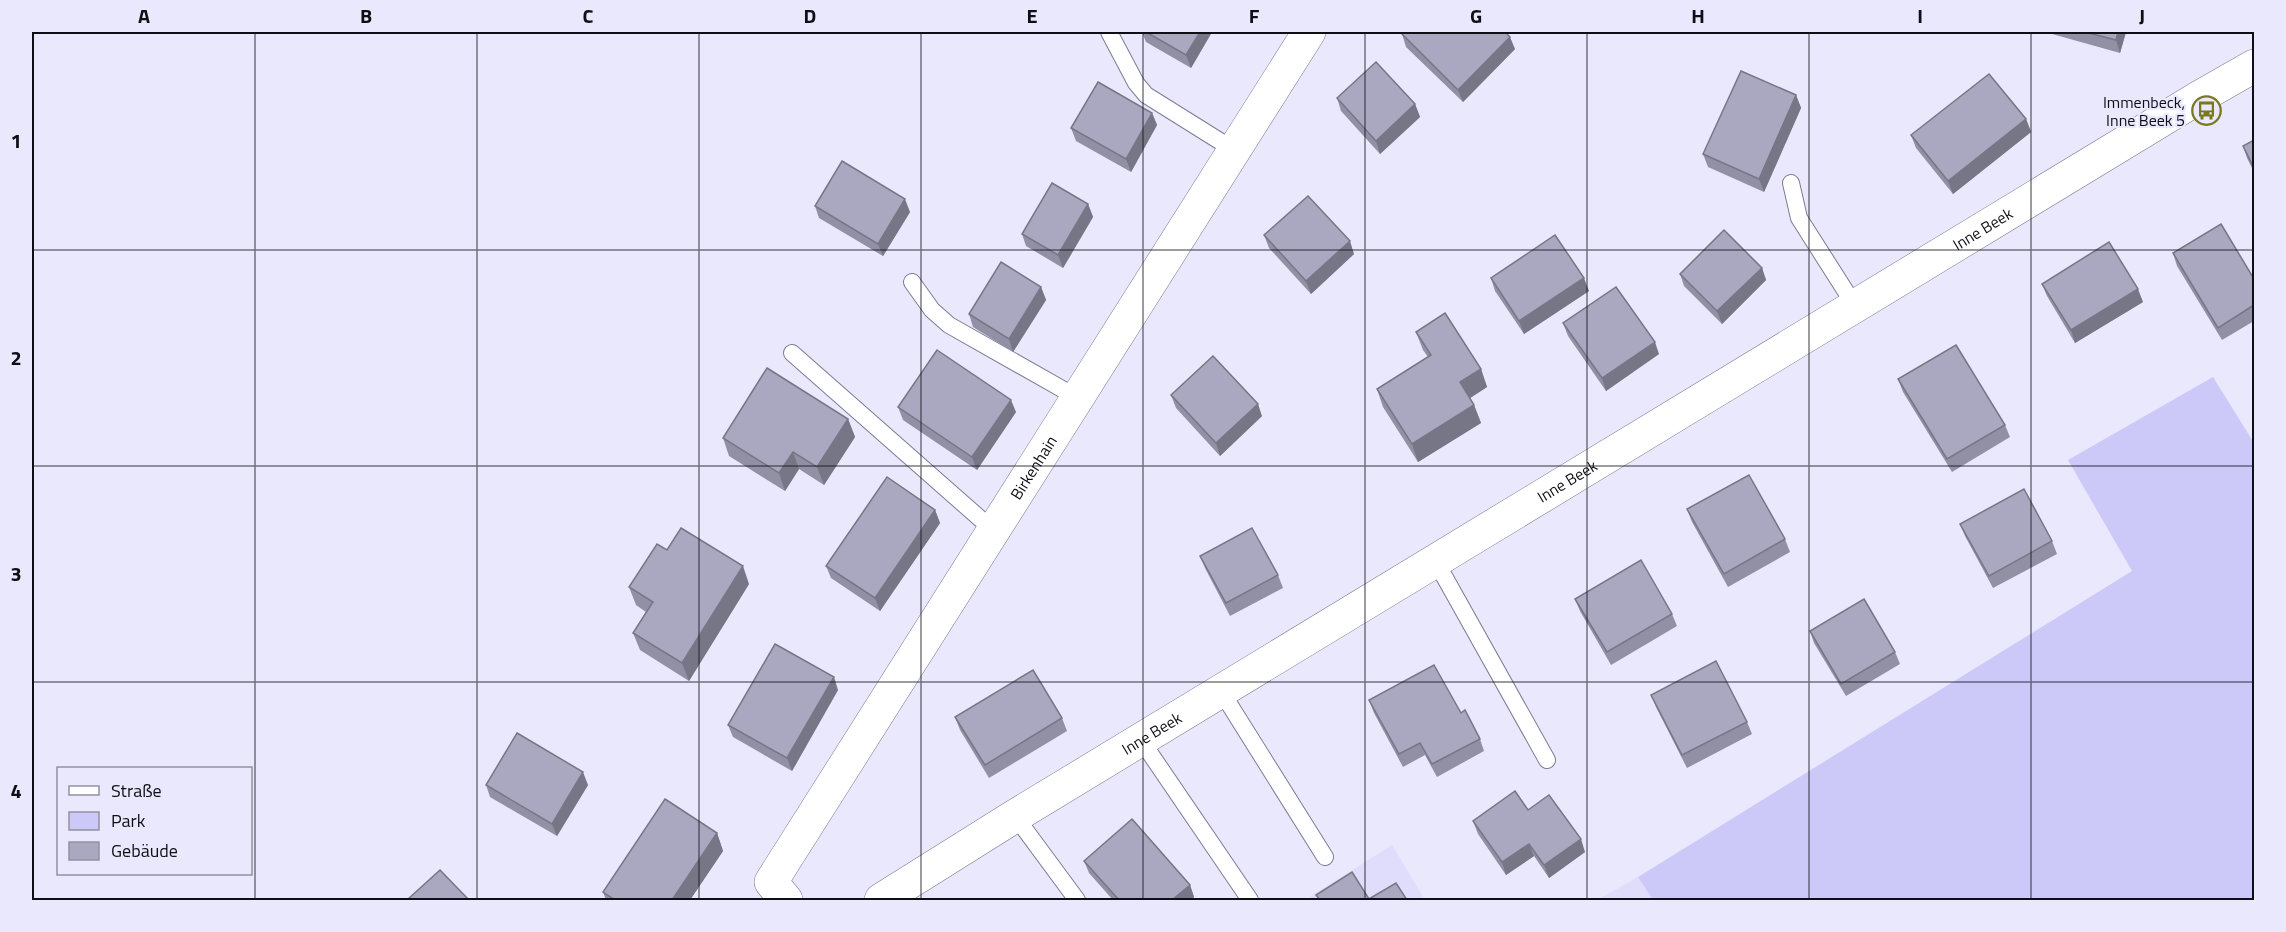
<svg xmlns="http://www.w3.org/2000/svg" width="2286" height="932" font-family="'Titillium Web',sans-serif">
	<rect width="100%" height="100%" fill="#e9e8fc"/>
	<g fill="#dfdcfc">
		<polygon points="1392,845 1425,900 1305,900"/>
		<polygon points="1638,877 1653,900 1597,900"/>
	</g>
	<polygon fill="#ccc8f7" points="2213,377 2254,443 2254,900 1653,900 1638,877 2132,571 2068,460"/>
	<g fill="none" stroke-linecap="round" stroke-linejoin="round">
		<defs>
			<g id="lane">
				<polyline points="1109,32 1136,83 1146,95 1234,150"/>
				<polyline points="1791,183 1799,218 1855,306"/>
				<polyline points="912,282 932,310 949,325 1078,398"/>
				<polyline points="792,353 993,530"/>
				<polyline points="1435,560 1547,760"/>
				<polyline points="1221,691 1325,857"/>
				<polyline points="1141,740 1250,900"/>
				<polyline points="1015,816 1077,900"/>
			</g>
			<g id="street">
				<path id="s1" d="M786,900l-15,-18 538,-850"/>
			</g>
			<g id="secondary">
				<path id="s2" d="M881,900l134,-84 1183,-718 56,-32"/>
			</g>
		</defs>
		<use href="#lane" stroke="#7e7c92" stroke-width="18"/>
		<use href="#street" stroke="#7e7c92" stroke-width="34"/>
		<use href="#secondary" stroke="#7e7c92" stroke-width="34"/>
		<use href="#lane" stroke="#fff" stroke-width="16"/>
		<use href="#street" stroke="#fff" stroke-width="33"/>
		<use href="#secondary" stroke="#fff" stroke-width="33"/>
	</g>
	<g fill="#9290a5">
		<polygon points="1142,32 1212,32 1191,68 1146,42"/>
		<polygon points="2045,32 2126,32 2120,53"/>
		<polygon points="1402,34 1515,49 1463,102 1406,47"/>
		<polygon points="1796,95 1801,108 1764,192 1708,167 1703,154"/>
		<polygon points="1337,98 1415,104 1420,117 1380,154 1341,111"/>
		<polygon points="1152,113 1157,125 1131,172 1076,141 1071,128"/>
		<polygon points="2026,119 2031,132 1953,194 1916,148 1911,135"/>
		<polygon points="2254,140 2254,172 2247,158 2243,146"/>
		<polygon points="1088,204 1093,217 1063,268 1026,246 1022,234"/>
		<polygon points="815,206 910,212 883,256 819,218"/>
		<polygon points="1264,235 1354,254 1311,294 1269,248"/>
		<polygon points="2173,253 2254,279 2254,321 2222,340 2177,266"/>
		<polygon points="1762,268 1766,280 1722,324 1684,286 1680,274"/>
		<polygon points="1491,278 1589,291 1524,334 1495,291"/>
		<polygon points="2042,284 2143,302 2075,343 2047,296"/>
		<polygon points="1041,287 1046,300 1013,352 973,327 969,314"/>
		<polygon points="1563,323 1659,354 1606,391 1568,336"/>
		<polygon points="1416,332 1481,369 1487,387 1470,398 1474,405 1481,423 1418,462 1383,407 1377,389 1428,357 1423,350"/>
		<polygon points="1898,379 2005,425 2010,437 1952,472 1903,392"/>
		<polygon points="1171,395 1262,416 1220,456 1176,408"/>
		<polygon points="898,407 1016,412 977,470 903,420"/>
		<polygon points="848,419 855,437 824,485 799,469 785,491 729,456 723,438"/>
		<polygon points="1687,509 1785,539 1790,552 1728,587 1692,522"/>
		<polygon points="935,510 940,523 880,611 831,578 826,566"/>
		<polygon points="1960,524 2052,541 2057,554 1993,588 1965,536"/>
		<polygon points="667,550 749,584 689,681 640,650 633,633 646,612 636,605 629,587"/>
		<polygon points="1200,556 1278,575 1283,588 1230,616 1205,568"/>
		<polygon points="1575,599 1672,614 1677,626 1611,665 1580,611"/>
		<polygon points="1810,631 1895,652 1900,664 1846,696 1814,643"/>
		<polygon points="838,690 792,771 733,737 728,725"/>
		<polygon points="1651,695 1747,722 1752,734 1687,768 1656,707"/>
		<polygon points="1369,700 1461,713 1480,739 1484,751 1437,777 1425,755 1403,767 1374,713"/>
		<polygon points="955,717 1062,718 1067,731 989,778 960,730"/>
		<polygon points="486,785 588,785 557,836 490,797"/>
		<polygon points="1528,810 1585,852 1549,878 1534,856 1506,875 1478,834 1473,821"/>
		<polygon points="717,833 723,851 690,900 606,900 603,892"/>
		<polygon points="1084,861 1190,885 1194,897 1191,900 1113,900 1089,873"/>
	</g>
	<g fill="#777686">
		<polygon points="1200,32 1212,32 1191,68 1186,55"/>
		<polygon points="2118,32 2126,32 2120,53 2116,40"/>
		<polygon points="1510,37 1515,49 1463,102 1458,90"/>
		<polygon points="1796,95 1801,108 1764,192 1759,179"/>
		<polygon points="1415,104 1420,117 1380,154 1376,141"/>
		<polygon points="1152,113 1157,125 1131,172 1126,159"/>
		<polygon points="2026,119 2031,132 1953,194 1948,181"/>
		<polygon points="905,199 910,212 883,256 878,244"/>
		<polygon points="1088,204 1093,217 1063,268 1058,255"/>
		<polygon points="1350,241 1354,254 1311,294 1306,281"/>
		<polygon points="1762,268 1766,280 1722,324 1717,311"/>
		<polygon points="1584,278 1589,291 1524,334 1519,321"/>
		<polygon points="1041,287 1046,300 1013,352 1009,339"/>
		<polygon points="2138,289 2143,302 2075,343 2071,330"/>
		<polygon points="1655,342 1659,354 1606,391 1602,378"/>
		<polygon points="1481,369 1487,387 1467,400 1460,382"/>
		<polygon points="1011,400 1016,412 977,470 972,457"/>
		<polygon points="1258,404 1262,416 1220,456 1216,443"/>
		<polygon points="1474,405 1481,423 1418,462 1412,444"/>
		<polygon points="848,419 855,437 824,485 817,467"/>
		<polygon points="793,452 799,469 785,491 779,473"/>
		<polygon points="935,510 940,523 880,611 875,598"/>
		<polygon points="743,566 749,584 689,681 682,663"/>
		<polygon points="834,677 838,690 792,771 787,758"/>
		<polygon points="583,772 588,785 557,836 552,824"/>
		<polygon points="717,833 723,851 690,900 672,900"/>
		<polygon points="1581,839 1585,852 1549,878 1544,865"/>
		<polygon points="1529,844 1534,856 1506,875 1502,862"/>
		<polygon points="1190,885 1194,897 1191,900 1172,900"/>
	</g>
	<g fill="#aaa8c0" stroke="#777686" stroke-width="1.5">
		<polygon points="1146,32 1200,32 1186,55"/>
		<polygon points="1404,32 1505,32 1510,37 1458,90 1402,34"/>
		<polygon points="2085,32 2118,32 2116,40"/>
		<polygon points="1376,62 1415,104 1376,141 1337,98"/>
		<polygon points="1741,71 1796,95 1759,179 1703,154"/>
		<polygon points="1989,74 2026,119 1948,181 1911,135"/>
		<polygon points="1098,82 1152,113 1126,159 1071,128"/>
		<polygon points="2254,140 2254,168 2243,146"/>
		<polygon points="842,161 905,199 878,244 815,206"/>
		<polygon points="1052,183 1088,204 1058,255 1022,234"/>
		<polygon points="1308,196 1350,241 1306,281 1264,235"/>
		<polygon points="2221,224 2254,279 2254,305 2218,328 2173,253"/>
		<polygon points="1724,230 1762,268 1717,311 1680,274"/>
		<polygon points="1555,235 1584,278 1519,321 1491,278"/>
		<polygon points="2109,242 2138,289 2071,330 2042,284"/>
		<polygon points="1001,262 1041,287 1009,339 969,314"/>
		<polygon points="1616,287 1655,342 1602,378 1563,323"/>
		<polygon points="1445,313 1481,369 1460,382 1474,405 1412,444 1377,389 1431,355 1416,332"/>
		<polygon points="1956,345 2005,425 1947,459 1898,379"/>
		<polygon points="937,350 1011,400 972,457 898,407"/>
		<polygon points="1213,356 1258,404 1216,443 1171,395"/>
		<polygon points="767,368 848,419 817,467 793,452 779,473 723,438"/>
		<polygon points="1749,475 1785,539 1724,574 1687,509"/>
		<polygon points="887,477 935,510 875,598 826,566"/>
		<polygon points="2024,489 2052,541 1989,576 1960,524"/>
		<polygon points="681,528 743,566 682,663 633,633 653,602 629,587 657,544 667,550"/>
		<polygon points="1252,528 1278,575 1226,603 1200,556"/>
		<polygon points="1641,560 1672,614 1607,652 1575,599"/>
		<polygon points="1864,599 1895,652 1841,684 1810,631"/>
		<polygon points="775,644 834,677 787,758 728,725"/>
		<polygon points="1716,661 1747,722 1682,755 1651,695"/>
		<polygon points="1434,665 1461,713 1465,710 1480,739 1432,764 1420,743 1399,754 1369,700"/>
		<polygon points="1033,670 1062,718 985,765 955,717"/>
		<polygon points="517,733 583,772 552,824 486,785"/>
		<polygon points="1515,791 1528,810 1549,795 1581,839 1544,865 1529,844 1502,862 1473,821"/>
		<polygon points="665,799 717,833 672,900 615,900 603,892"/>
		<polygon points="1132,819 1190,885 1172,900 1119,900 1084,861"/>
		<polygon points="440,870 469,900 407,900"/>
		<polygon points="1352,872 1369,899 1396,883 1407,900 1320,900 1316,895"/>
	</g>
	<path fill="none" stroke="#0f0e16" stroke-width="1.5" stroke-opacity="0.55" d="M255,32v868M477,32v868M699,32v868M921,32v868M1143,32v868M1365,32v868M1587,32v868M1809,32v868M2031,32v868M32,250h2222M32,466h2222M32,682h2222"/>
	<defs>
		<symbol id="bus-ring" viewBox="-11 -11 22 22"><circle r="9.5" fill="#e9e8fc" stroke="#79781f" stroke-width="1.5"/><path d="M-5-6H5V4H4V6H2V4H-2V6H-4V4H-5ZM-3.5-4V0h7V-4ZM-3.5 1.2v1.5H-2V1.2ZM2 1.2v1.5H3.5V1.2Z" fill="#79781f"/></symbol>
	</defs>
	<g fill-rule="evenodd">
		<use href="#bus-ring" x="2190" y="94" width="33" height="33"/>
	</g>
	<g text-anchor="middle" stroke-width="4.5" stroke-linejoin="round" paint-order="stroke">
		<g font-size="16" fill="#0f0e16" stroke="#e9e8fc" text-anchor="end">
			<text x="2185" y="108">Immenbeck,<tspan x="2185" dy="18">Inne Beek 5</tspan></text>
		</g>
		<g font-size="16" fill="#0f0e16" stroke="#e9e8fc">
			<text dy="6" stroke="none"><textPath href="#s2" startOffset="1290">Inne Beek</textPath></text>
			<text dy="6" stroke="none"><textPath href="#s1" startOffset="514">Birkenhain</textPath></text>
			<text dy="6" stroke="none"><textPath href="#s2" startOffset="804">Inne Beek</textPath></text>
			<text dy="6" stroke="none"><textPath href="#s2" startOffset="318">Inne Beek</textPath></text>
		</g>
	</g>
	<rect width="2286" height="932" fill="none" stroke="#e9e8fc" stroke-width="66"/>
	<rect x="57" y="767" width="195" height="108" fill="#e9e8fc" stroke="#9291a0" stroke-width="1.5"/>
	<rect x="69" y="786" width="30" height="9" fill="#ffffff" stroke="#9291a0" stroke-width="1.5"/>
	<text x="111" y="797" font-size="18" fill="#0f0e16">Straße</text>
	<rect x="69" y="812" width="30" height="18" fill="#ccc8f7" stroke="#9291a0" stroke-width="1.5"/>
	<text x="111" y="827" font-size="18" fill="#0f0e16">Park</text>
	<rect x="69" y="842" width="30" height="18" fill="#aaa8c0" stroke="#9291a0" stroke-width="1.5"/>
	<text x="111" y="857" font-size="18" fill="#0f0e16">Gebäude</text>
	<rect x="33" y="33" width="2220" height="866" fill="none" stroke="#0f0e16" stroke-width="2"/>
	<g font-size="20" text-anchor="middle" font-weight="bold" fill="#0f0e16">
		<text x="144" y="23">A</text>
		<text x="366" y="23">B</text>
		<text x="588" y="23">C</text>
		<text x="810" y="23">D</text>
		<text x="1032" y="23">E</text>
		<text x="1254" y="23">F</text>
		<text x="1476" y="23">G</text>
		<text x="1698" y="23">H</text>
		<text x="1920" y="23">I</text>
		<text x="2142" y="23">J</text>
		<text x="16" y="148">1</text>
		<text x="16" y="365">2</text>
		<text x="16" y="581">3</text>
		<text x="16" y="798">4</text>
	</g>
</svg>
